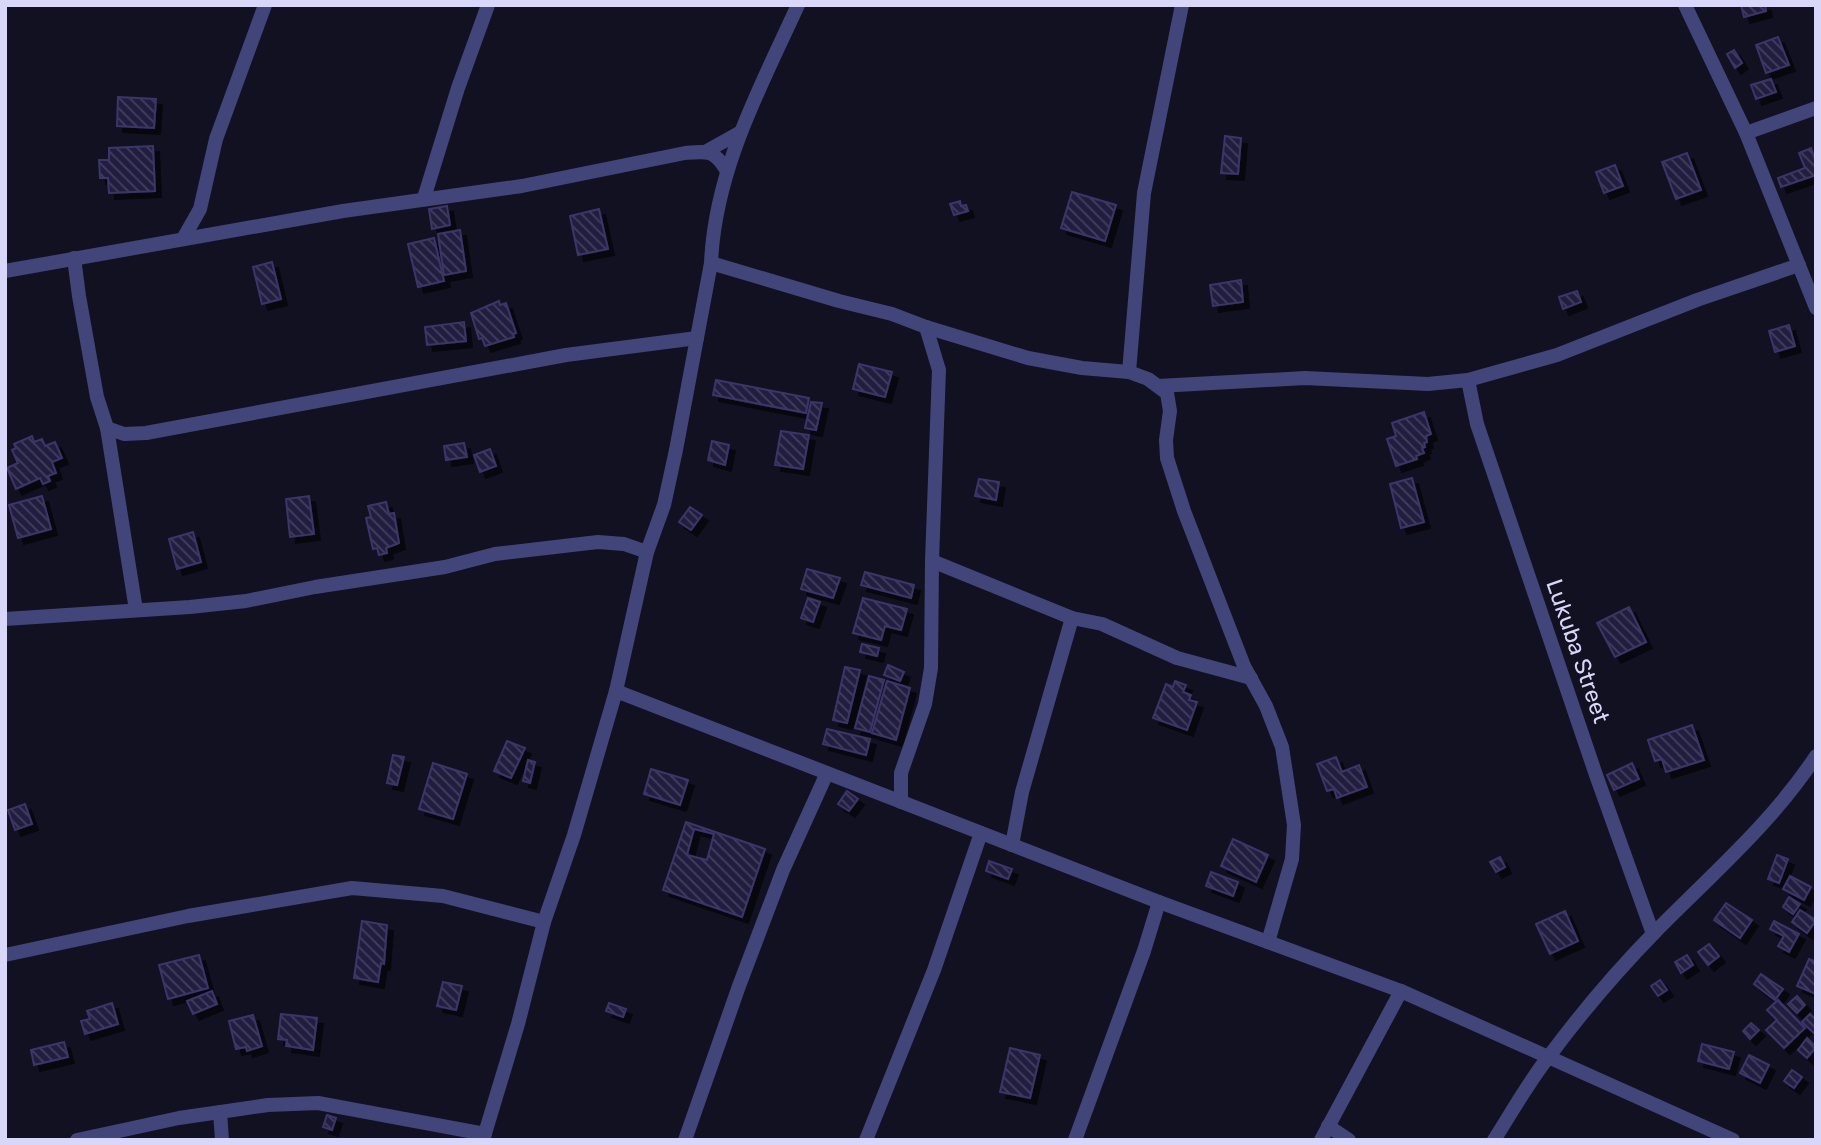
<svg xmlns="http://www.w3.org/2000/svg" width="1821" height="1145" font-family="Rubik,sans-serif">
	<defs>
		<pattern id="building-back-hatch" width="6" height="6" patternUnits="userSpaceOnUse" patternTransform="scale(1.75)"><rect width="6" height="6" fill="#231f40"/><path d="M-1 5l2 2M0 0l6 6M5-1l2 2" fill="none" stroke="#423f5c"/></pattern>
		<filter id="shadow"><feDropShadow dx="6" dy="6" stdDeviation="0" flood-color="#0009"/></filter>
	</defs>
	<rect width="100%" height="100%" fill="#121121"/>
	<g fill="url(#building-back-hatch)" stroke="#3a3569" stroke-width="2" fill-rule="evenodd" filter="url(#shadow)">
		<polygon points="1741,5 1765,5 1766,11 1744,17"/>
		<polygon points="1778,37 1789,65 1766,73 1756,45"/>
		<polygon points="1734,50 1742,63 1735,68 1727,54"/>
		<polygon points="1771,79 1776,92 1756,99 1751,85"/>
		<polygon points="118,97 156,99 154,128 117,126"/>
		<polygon points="1225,136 1241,138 1238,174 1221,173"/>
		<polygon points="153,146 155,191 109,193 108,178 100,178 99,160 109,160 109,148"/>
		<polygon points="1811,148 1816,163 1816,175 1781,187 1778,178 1805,168 1799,153"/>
		<polygon points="1687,153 1701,190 1676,199 1662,162"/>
		<polygon points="1615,165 1623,186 1604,193 1596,172"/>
		<polygon points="1072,192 1116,205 1105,241 1061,228"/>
		<polygon points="960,201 961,206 966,205 968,211 954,215 950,204"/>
		<polygon points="447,206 450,225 432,229 429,209"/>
		<polygon points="599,209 608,249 578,255 570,216"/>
		<polygon points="460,230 466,271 444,275 438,234"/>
		<polygon points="434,238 444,281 418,287 408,244"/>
		<polygon points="272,262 281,299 262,304 253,267"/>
		<polygon points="1241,280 1243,302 1213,306 1210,285"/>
		<polygon points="1577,291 1581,302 1563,309 1559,297"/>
		<polygon points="499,301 500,305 506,303 516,333 513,334 514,337 485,346 482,338 479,339 471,313"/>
		<polygon points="464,322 466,341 427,345 425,327"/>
		<polygon points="1789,325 1795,346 1775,352 1769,331"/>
		<polygon points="859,364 892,372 885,397 853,389"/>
		<polygon points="716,380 809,398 806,413 713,395"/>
		<polygon points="811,402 822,403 816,430 805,428"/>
		<polygon points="1424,412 1431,434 1426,436 1427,442 1424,443 1425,447 1422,448 1424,453 1416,456 1417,459 1396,466 1387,439 1396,436 1392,423"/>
		<polygon points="781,431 809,435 803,469 775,465"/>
		<polygon points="32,436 34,442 42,439 45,446 55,442 62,458 52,462 56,473 48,476 50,481 43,484 40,478 16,489 7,468 18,463 12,450 16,448 14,444"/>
		<polygon points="712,441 729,445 725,465 708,460"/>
		<polygon points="464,443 467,457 446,460 444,446"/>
		<polygon points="490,449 496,466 480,472 474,455"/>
		<polygon points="1412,478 1424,522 1401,528 1390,484"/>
		<polygon points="979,479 999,482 996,500 975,496"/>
		<polygon points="42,496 51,529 18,538 9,505"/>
		<polygon points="309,496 314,534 290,537 286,499"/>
		<polygon points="386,502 389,514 394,513 399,543 386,548 387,553 379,555 377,548 373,549 366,518 371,517 368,506"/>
		<polygon points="690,507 702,515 691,530 679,522"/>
		<polygon points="193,532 201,562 177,569 169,539"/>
		<polygon points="807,569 840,578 833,598 801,589"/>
		<polygon points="865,572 914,585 911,598 861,585"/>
		<polygon points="808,598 820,602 813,622 801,618"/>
		<polygon points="863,598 907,609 901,630 885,626 881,640 853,633"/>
		<polygon points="1629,607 1646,642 1615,657 1597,623"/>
		<polygon points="862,644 879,648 877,656 860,652"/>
		<polygon points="888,665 904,672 900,681 884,675"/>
		<polygon points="845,667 860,670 847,723 833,720"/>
		<polygon points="869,676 884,680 870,732 855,728"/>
		<polygon points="887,681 910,688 896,740 872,733"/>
		<polygon points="1175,681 1186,685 1183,692 1191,695 1189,700 1197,702 1187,730 1153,718 1166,684 1173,687"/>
		<polygon points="1692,725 1704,760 1666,772 1662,759 1655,761 1648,740"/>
		<polygon points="827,729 870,739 866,755 823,744"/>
		<polygon points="507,741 525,748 511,778 494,771"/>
		<polygon points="393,755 404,757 397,785 387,783"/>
		<polygon points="1336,757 1342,772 1359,765 1367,787 1337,798 1334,789 1327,791 1317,764"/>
		<polygon points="528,760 535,762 530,783 523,781"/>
		<polygon points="433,763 467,774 453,819 419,809"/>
		<polygon points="1632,763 1639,779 1614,790 1607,775"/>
		<polygon points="651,769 688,780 680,805 644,794"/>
		<polygon points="847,791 858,799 849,811 838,804"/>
		<polygon points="25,804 32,824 15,830 8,810"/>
		<path d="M686,822l79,27 -23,68 -79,-27zM694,829l20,5 -7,26 -20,-5z"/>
		<polygon points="1233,839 1268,855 1256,882 1221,866"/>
		<polygon points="1777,855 1788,859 1779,883 1768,879"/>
		<polygon points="1500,857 1505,867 1496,872 1490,862"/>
		<polygon points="989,861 1012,869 1008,879 986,871"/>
		<polygon points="1211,872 1238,882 1233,896 1206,886"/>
		<polygon points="1790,876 1811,887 1804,900 1783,889"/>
		<polygon points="1789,897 1800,904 1793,914 1783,907"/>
		<polygon points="1726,903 1752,920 1740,938 1714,920"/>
		<polygon points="1800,910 1816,920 1807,933 1792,922"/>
		<polygon points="1565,911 1578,941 1550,954 1536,924"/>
		<polygon points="362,921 387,925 384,964 381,963 378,982 354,978"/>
		<polygon points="1774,921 1799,934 1789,952 1778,946 1784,936 1770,929"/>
		<polygon points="1709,944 1719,956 1708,965 1698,952"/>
		<polygon points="199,955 208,988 168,999 159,965"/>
		<polygon points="1687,955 1693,965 1681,973 1675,962"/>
		<polygon points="1809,959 1816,962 1816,994 1797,986"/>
		<polygon points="1761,974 1783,989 1775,1000 1754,984"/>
		<polygon points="1660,980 1667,990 1658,996 1651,986"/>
		<polygon points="443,982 462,986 456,1010 437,1006"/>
		<polygon points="212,991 217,1004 193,1014 187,1001"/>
		<polygon points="1797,996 1805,1005 1797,1013 1788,1004"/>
		<polygon points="1778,1000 1805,1028 1784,1048 1766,1030 1777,1020 1767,1010"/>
		<polygon points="112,1003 118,1024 85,1034 81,1021 90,1019 87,1011"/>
		<polygon points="609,1003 626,1009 623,1017 606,1011"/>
		<polygon points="281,1014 317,1018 313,1050 286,1046 287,1040 278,1039"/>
		<polygon points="1810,1014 1816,1020 1816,1035 1802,1022"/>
		<polygon points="253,1015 262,1046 247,1051 246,1047 236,1049 229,1021"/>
		<polygon points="1751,1023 1759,1030 1750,1039 1743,1031"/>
		<polygon points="1807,1038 1816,1047 1807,1058 1798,1050"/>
		<polygon points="64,1042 68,1057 34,1065 31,1050"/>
		<polygon points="1702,1044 1734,1052 1729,1069 1698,1061"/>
		<polygon points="1010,1048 1040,1055 1030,1098 1000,1092"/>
		<polygon points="1749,1055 1769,1065 1760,1083 1740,1073"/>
		<polygon points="1792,1070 1802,1077 1794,1088 1784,1081"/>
		<polygon points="327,1115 336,1118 332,1130 323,1127"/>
	</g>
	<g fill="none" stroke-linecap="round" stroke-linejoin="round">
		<g stroke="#42457a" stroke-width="14">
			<polyline points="1182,5 1144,193 1129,372 1148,379 1167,393 1170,411 1166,440 1167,458 1184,511 1244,666 1266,706 1282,747 1294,825 1292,859 1268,942"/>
			<polyline points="1685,5 1746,133 1816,308"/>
			<polyline points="1746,133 1816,108"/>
			<polyline points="705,152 739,133"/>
			<polyline points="424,198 458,88 488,5"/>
			<polyline points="183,239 200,209 216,139 265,5"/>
			<polyline points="74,258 79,296 97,397 107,428 136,610"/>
			<polyline points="711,263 839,301 892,314 926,327 1028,358 1082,368 1129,372"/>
			<path d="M5,271l338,-60 179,-25 163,-33c24,-2 29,-3 42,18"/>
			<polyline points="1468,380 1477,424 1596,775 1653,934"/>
			<polyline points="1158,386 1305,378 1428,384 1468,380 1557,355 1697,300 1799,265"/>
			<polyline points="107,428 124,434 146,433 566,355 697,338"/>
			<polyline points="932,561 1072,618 1102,624 1177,658 1251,678"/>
			<polyline points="5,619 190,607 246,601 315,587 445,567 495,554 598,542 624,544 647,552"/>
			<polyline points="616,691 1159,902 1401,991 1733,1140"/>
			<polyline points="901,802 901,773 925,704 931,668 932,561 939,370 926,327"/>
			<polyline points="1012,845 1022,792 1072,618"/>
			<polyline points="5,955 188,916 352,888 443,896 544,922"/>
			<polyline points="220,1112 222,1140"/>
			<polyline points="1328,1126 1349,1140"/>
			<polyline points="77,1140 179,1118 268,1105 318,1103 485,1134"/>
			<path d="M483,1140l35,-116 26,-102 30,-87 42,-144 31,-139 17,-47 12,-55 35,-187c4,-93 49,-175 87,-258"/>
			<polyline points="685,1140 739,986 783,870 827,773"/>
			<polyline points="866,1140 934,970 981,833"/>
			<polyline points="1075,1140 1144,951 1159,902"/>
			<polyline points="1321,1140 1401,991"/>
			<path d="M1494,1140c18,-28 35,-59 56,-85 32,-43 67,-84 104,-122 56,-57 118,-110 162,-177"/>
		</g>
	</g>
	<g text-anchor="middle" stroke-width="7" stroke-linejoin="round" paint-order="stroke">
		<g font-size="23" fill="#d8d7f9" stroke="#121121">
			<text transform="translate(1578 651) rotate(71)" y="8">Lukuba Street</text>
		</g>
	</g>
	<rect width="1821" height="1145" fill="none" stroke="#d8d7f9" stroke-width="14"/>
</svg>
